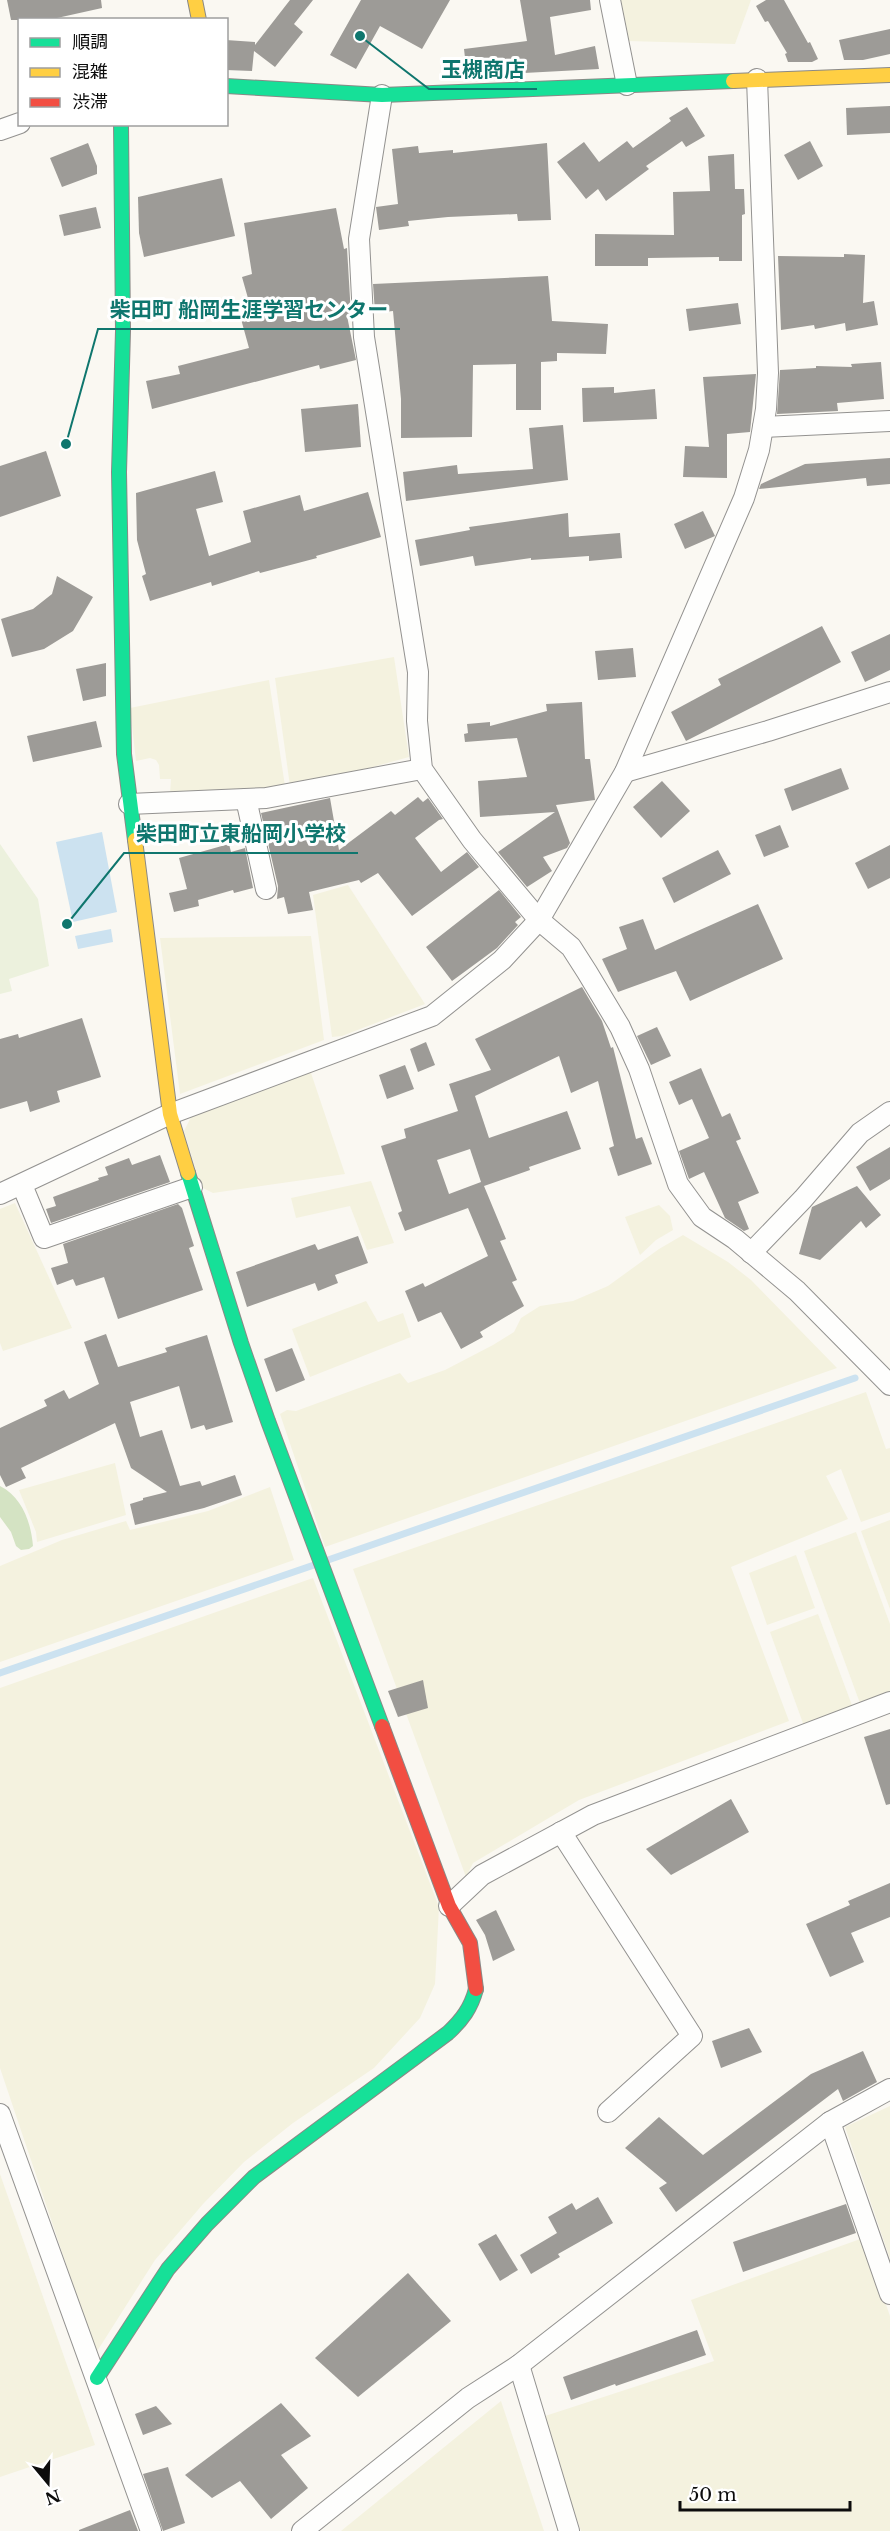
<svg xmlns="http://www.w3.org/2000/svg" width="890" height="2531" font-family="'Libre Baskerville','Noto Sans JP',serif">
	<rect width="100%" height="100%" fill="#faf8f2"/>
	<g fill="#f4f2df">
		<polygon points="618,0 751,0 735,44 627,41"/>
		<polygon points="394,657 409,757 340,776 290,786 275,678"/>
		<polygon points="269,680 285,786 248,791 170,794 171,779 160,779 159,765 156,760 150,758 136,761 130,708"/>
		<polygon points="348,885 425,1004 342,1036 332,1037 313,895"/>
		<polygon points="311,936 324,1040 180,1094 160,938"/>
		<polygon points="310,1070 345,1174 213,1193 201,1187 184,1131 194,1111"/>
		<polygon points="371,1181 394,1243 367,1250 350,1206 296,1218 291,1198"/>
		<polygon points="15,1203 72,1328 3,1351 0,1343 0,1209"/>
		<polygon points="659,1205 670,1216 673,1230 656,1240 640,1255 625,1217"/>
		<polygon points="683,1235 728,1262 751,1280 837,1368 325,1547 280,1414 287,1410 296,1411 400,1373 408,1383 445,1370 493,1345 514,1332 521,1318 540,1306 573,1301 608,1286 659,1249"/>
		<polygon points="366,1301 378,1322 403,1313 411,1337 310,1377 292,1329"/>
		<polygon points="866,1392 886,1449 890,1448 890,1512 861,1522 841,1469 826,1476 848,1519 731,1567 789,1721 579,1800 473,1863 466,1877 353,1569"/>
		<polygon points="115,1463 126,1515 37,1542 36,1532 19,1490"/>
		<polygon points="270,1487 294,1560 0,1662 0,1566 62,1540 126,1521 130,1530 208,1511"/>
		<polygon points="890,1520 890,1609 861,1531"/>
		<polygon points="856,1532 890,1624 890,1695 861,1706 804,1551"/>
		<polygon points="796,1555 815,1608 767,1625 749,1573"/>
		<polygon points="313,1578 439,1907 435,1984 420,2018 374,2068 293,2123 244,2162 203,2204 155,2260 96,2353 0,2068 0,1688"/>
		<polygon points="818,1614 853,1708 804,1726 770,1632"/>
		<polygon points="890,2106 890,2259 845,2127"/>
		<polygon points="0,2174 95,2445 0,2477"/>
		<polygon points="863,2238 890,2316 890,2531 581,2531 542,2417 714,2361 691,2300"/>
		<polygon points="501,2401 544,2531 341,2531"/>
	</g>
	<path fill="#d4e3c3" d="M0,1486c22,11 31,36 33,60l-4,3 -8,1 -5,-4 -5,-14 -11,-15z"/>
	<polygon fill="#ecf1dd" points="0,844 38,899 49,966 9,979 12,991 0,994"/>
	<g fill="#cce2f0">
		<polygon points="102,832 117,912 73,922 56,842"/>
		<polygon points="111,929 113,942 78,949 75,936"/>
	</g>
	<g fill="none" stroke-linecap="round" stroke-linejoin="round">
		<g stroke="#cce2f0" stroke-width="7">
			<polyline points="328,1560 855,1378"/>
			<polyline points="0,1673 314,1565"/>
		</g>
	</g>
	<g fill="#9d9b97" fill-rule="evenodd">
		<polygon points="7,0 101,0 102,8 48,20 11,20"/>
		<polygon points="290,0 313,0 294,24 303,32 275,67 254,51 252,71 226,70 226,40 255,42 255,45"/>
		<polygon points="361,0 450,0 422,49 380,26 356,69 330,55"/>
		<polygon points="520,0 590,0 591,10 550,17 555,55 595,46 599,69 524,73 524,68 467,75 464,49 527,41"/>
		<polygon points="766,0 784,0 808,43 810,42 818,59 812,62 788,62 785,54 787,53 768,21 765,22 756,6"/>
		<polygon points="890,29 890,54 863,60 844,60 839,40"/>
		<polygon points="890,106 890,133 847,135 846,108"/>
		<polygon points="687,107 705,136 686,147 682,141 646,166 649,169 606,201 598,189 586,199 557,162 584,142 599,162 627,141 633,148 671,121 669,118"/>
		<polygon points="810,141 823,166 798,180 784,155"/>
		<polygon points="88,143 97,166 97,174 62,187 50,158"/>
		<polygon points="547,143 551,220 518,221 517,214 448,217 408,221 409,226 379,230 376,207 398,204 392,149 418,146 419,153 453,150 453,153"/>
		<polygon points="734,154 735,189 744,189 745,214 742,215 742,261 719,261 719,257 648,258 648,266 595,266 595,234 674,235 673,192 710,191 708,156"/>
		<polygon points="222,178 235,236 144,257 139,233 138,197"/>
		<polygon points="96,207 101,228 64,236 59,215"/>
		<polygon points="336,208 344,249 347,248 351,315 347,316 356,360 320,369 319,365 152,409 146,381 180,374 178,366 249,348 241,319 253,316 242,277 252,274 244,223"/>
		<polygon points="844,254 865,255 863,303 874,301 878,325 846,331 845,323 815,329 814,325 781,330 778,256 844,257"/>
		<polygon points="548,276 552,321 608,324 606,354 557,353 557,361 541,362 541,410 516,410 516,364 473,365 472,437 401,438 401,399 393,311 375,313 373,284"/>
		<polygon points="738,303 741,324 689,331 686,309"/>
		<polygon points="881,362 884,399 837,403 838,411 777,414 780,370 816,368 816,366 852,367 851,364"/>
		<polygon points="756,374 750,432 727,434 727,478 683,477 685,446 709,447 703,377"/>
		<polygon points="614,387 614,393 655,389 657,419 583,422 582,388"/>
		<polygon points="358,404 361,447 305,452 301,409"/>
		<polygon points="563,425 568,480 406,501 403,472 457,465 458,474 533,469 529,428"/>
		<polygon points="46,451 61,496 0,517 0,466"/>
		<polygon points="890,458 890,484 867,486 866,478 759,489 761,484 805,464"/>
		<polygon points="215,471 223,502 196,509 209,556 251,542 243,511 300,495 304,511 368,492 381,537 316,556 317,558 260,573 259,571 212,586 211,582 150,601 142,576 146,574 137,540 136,493"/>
		<polygon points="703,511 715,536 685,549 674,524"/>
		<polygon points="568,513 569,537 620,533 622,558 589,561 589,556 531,560 531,558 475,566 473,556 420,566 415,540 470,530 469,527"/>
		<polygon points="57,576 93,597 73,631 44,649 12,657 1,619 33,609 52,594"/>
		<polygon points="822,626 841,662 686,741 671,712 721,685 718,679"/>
		<polygon points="890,634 890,670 865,682 851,652"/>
		<polygon points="633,648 636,677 598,680 595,651"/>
		<polygon points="106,663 106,696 83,701 76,669"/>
		<polygon points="582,702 585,759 590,759 595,800 556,805 570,843 567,848 543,857 552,871 527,887 498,852 555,812 480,817 478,781 527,777 517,738 465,742 464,734 468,733 467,724 490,722 490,726 547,711 546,704"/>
		<polygon points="96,721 102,747 33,762 27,736"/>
		<polygon points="841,768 849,789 792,811 784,789"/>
		<polygon points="662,781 690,811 661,838 633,807"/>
		<polygon points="418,797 423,802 428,798 443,819 439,820 415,838 441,872 467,852 479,867 412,916 378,873 361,883 359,880 309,892 313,910 288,914 284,897 277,899 278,886 261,813 330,798 339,850 391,811 395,815"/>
		<polygon points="780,825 789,847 764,857 755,835"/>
		<polygon points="229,844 231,852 245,848 253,888 234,893 233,890 198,900 199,906 174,912 169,893 187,889 179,858"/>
		<polygon points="890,845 890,878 868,889 855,863"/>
		<polygon points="718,850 731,874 674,903 662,878"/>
		<polygon points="499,890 521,917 515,922 518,925 497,948 452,981 426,947"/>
		<polygon points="758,904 783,959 690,1001 676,971 618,992 602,959 627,949 619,927 643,919 655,950"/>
		<path d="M582,987l20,34 9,27 2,-1 23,92 6,-2 10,27 -34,12 -9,-28 5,-2 -16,-65 -27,12 -12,-37 -84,40 14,42 78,-27 14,38 -52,18 1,3 -46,16 22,53 -6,2 17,39 -5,2 12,24 -44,26 3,5 -22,12 -20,-37 -23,10 -13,-31 18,-8 2,4 63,-31 -20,-48 -63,23 -7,-18 4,-2 -21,-65 25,-8 -2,-9 54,-18 -9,-27 42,-14 -16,-31zM470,1149l11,33 -32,12 -12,-34z"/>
		<polygon points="82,1018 101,1077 57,1091 60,1102 30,1112 27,1101 0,1109 0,1039 18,1034 19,1038"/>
		<polygon points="657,1027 671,1056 651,1065 637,1036"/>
		<polygon points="426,1042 435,1065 418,1072 410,1049"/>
		<polygon points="405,1065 414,1089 387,1099 379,1075"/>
		<polygon points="701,1068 722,1117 730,1113 741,1139 736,1141 759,1193 738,1202 749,1229 744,1231 725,1218 704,1172 689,1179 679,1151 709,1138 692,1099 679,1105 669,1082"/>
		<polygon points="890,1147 890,1179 870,1191 856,1167"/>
		<polygon points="160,1155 170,1182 51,1223 46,1209 56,1206 53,1197 99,1180 98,1178 108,1175 105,1167 129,1158 132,1165"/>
		<polygon points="857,1186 881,1215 866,1228 861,1221 820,1260 799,1254 812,1207"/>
		<polygon points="178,1204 182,1208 194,1246 189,1248 203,1290 118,1319 104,1277 76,1286 73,1279 57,1285 51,1268 68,1263 63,1244"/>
		<polygon points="358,1236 368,1263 335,1275 338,1283 318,1291 315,1283 247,1307 236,1272 315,1244 318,1250"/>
		<polygon points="106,1334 118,1367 167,1352 165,1348 207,1335 233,1422 206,1430 204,1425 191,1429 179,1386 130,1402 140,1437 162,1430 180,1486 200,1481 202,1486 235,1475 242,1495 204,1508 135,1525 130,1504 143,1500 143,1498 167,1492 131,1468 115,1423 21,1468 26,1478 6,1487 0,1475 0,1428 47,1406 44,1400 64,1390 69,1399 99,1384 84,1342"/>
		<polygon points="292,1348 305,1380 276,1392 264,1359"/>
		<polygon points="423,1680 428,1708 398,1717 388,1691"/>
		<polygon points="890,1729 890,1804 886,1805 864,1737"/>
		<polygon points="731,1799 749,1832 671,1875 646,1849"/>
		<polygon points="890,1883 890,1917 851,1933 864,1962 830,1977 806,1924 850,1905 848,1901"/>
		<polygon points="496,1910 515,1950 493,1961 485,1935 476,1920"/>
		<polygon points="749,2028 762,2052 721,2068 712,2041"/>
		<polygon points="863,2051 877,2082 843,2101 838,2089 676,2212 659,2188 667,2183 625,2148 659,2117 703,2155 811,2074"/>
		<polygon points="598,2197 613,2223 558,2254 560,2257 531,2274 520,2255 557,2233 548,2217 572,2203 576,2210"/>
		<polygon points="846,2204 856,2233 743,2272 733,2242"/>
		<polygon points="496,2234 518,2270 500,2281 478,2244"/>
		<polygon points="408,2273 451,2321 358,2397 315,2358"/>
		<polygon points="697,2330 706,2355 616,2386 615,2384 571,2400 563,2377"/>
		<polygon points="281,2403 311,2436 281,2455 308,2488 271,2519 240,2481 212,2498 185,2475"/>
		<polygon points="156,2406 172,2424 143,2435 135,2414"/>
		<polygon points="168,2467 185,2523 163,2531 143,2474"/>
		<polygon points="130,2510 138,2531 79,2531 79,2530"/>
	</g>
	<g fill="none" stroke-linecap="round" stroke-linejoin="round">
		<defs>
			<g id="street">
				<polyline points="610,0 627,85"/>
				<polyline points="382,95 359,239 364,337 418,672 417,721 422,769 472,840 539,920 571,947 587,972 620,1027 639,1069 678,1184 702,1217 735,1239 797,1291 890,1385"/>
				<polyline points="0,130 20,123"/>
				<polyline points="763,427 890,421"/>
				<polyline points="625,772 768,731 890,692"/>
				<polyline points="246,799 266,889"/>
				<polyline points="129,804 266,798 422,769"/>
				<polyline points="22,1185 44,1238 192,1187"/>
				<polyline points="0,1194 170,1114 432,1016 502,960 539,920 625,772 744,498 759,450 766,409 768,373 757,79"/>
				<polyline points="751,1253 803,1199 860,1133 890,1112"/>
				<polyline points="561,1832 692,2036 608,2112"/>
				<polyline points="449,1906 482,1875 593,1815 890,1702"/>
				<polyline points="0,2114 151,2531"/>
				<polyline points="830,2122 890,2294"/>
				<polyline points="519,2365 569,2531"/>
				<polyline points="302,2531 468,2398 519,2365 830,2122 890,2089"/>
			</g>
			<g id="fast">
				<polyline points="226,86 382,95 733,81"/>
				<polyline points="121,124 123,331 119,472 124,754 135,840"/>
				<polyline points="188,1173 241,1343 268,1421 382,1726"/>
				<path d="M97,2378l71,-109 39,-45 47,-47 194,-144c14,-13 23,-25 28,-44"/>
			</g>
			<g id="slow">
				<polyline points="195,0 199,20"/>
				<polyline points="733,81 890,75"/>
				<polyline points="135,840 170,1114 188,1173"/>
			</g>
			<polyline id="jam" points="382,1726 449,1906 470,1943 476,1989"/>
		</defs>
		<use href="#street" stroke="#939290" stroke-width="22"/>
		<use href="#fast" stroke="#8a8986" stroke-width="16"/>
		<use href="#slow" stroke="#8a8986" stroke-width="16"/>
		<use href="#jam" stroke="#8a8986" stroke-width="16"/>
		<use href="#street" stroke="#fefefd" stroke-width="20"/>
		<use href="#fast" stroke="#16e098" stroke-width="14"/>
		<use href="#slow" stroke="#ffcf43" stroke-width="14"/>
		<use href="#jam" stroke="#f24e42" stroke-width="14"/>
	</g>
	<path fill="none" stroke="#0f766e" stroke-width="2" d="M360 36L429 89H537M66 444L98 329H400M67 924L124 853H358"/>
	<g fill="#0f766e" stroke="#fff" stroke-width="2">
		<circle cx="360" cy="36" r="6"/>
		<circle cx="66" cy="444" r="6"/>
		<circle cx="67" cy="924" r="6"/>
	</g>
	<g font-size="21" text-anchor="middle" font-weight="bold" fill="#0f766e" stroke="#fff" stroke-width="6" stroke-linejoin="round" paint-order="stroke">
		<text x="483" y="77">玉槻商店</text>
		<text x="249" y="317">柴田町 船岡生涯学習センター</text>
		<text x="241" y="841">柴田町立東船岡小学校</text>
	</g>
	<rect x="18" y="18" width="210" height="108" fill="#ffffff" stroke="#9e9e9e" stroke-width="1.5"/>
	<rect x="30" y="38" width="30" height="9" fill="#16e098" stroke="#9e9e9e" stroke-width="1.5"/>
	<text x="72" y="48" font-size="18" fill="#0c0c0c">順調</text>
	<rect x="30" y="68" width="30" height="9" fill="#ffcf43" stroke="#9e9e9e" stroke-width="1.5"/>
	<text x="72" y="78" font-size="18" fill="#0c0c0c">混雑</text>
	<rect x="30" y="98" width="30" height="9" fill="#f24e42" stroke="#9e9e9e" stroke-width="1.5"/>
	<text x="72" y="108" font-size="18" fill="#0c0c0c">渋滞</text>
	<g transform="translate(48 2483) rotate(161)" stroke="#ffffff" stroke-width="4.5" paint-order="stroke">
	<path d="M0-4.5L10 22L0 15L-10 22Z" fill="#0c0c0c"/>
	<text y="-9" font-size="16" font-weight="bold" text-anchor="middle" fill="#0c0c0c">N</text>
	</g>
	<path d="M680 2501v9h170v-9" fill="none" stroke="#0c0c0c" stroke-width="3"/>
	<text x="689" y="2501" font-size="18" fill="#0c0c0c" stroke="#ffffff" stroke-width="4.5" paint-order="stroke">50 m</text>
</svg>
